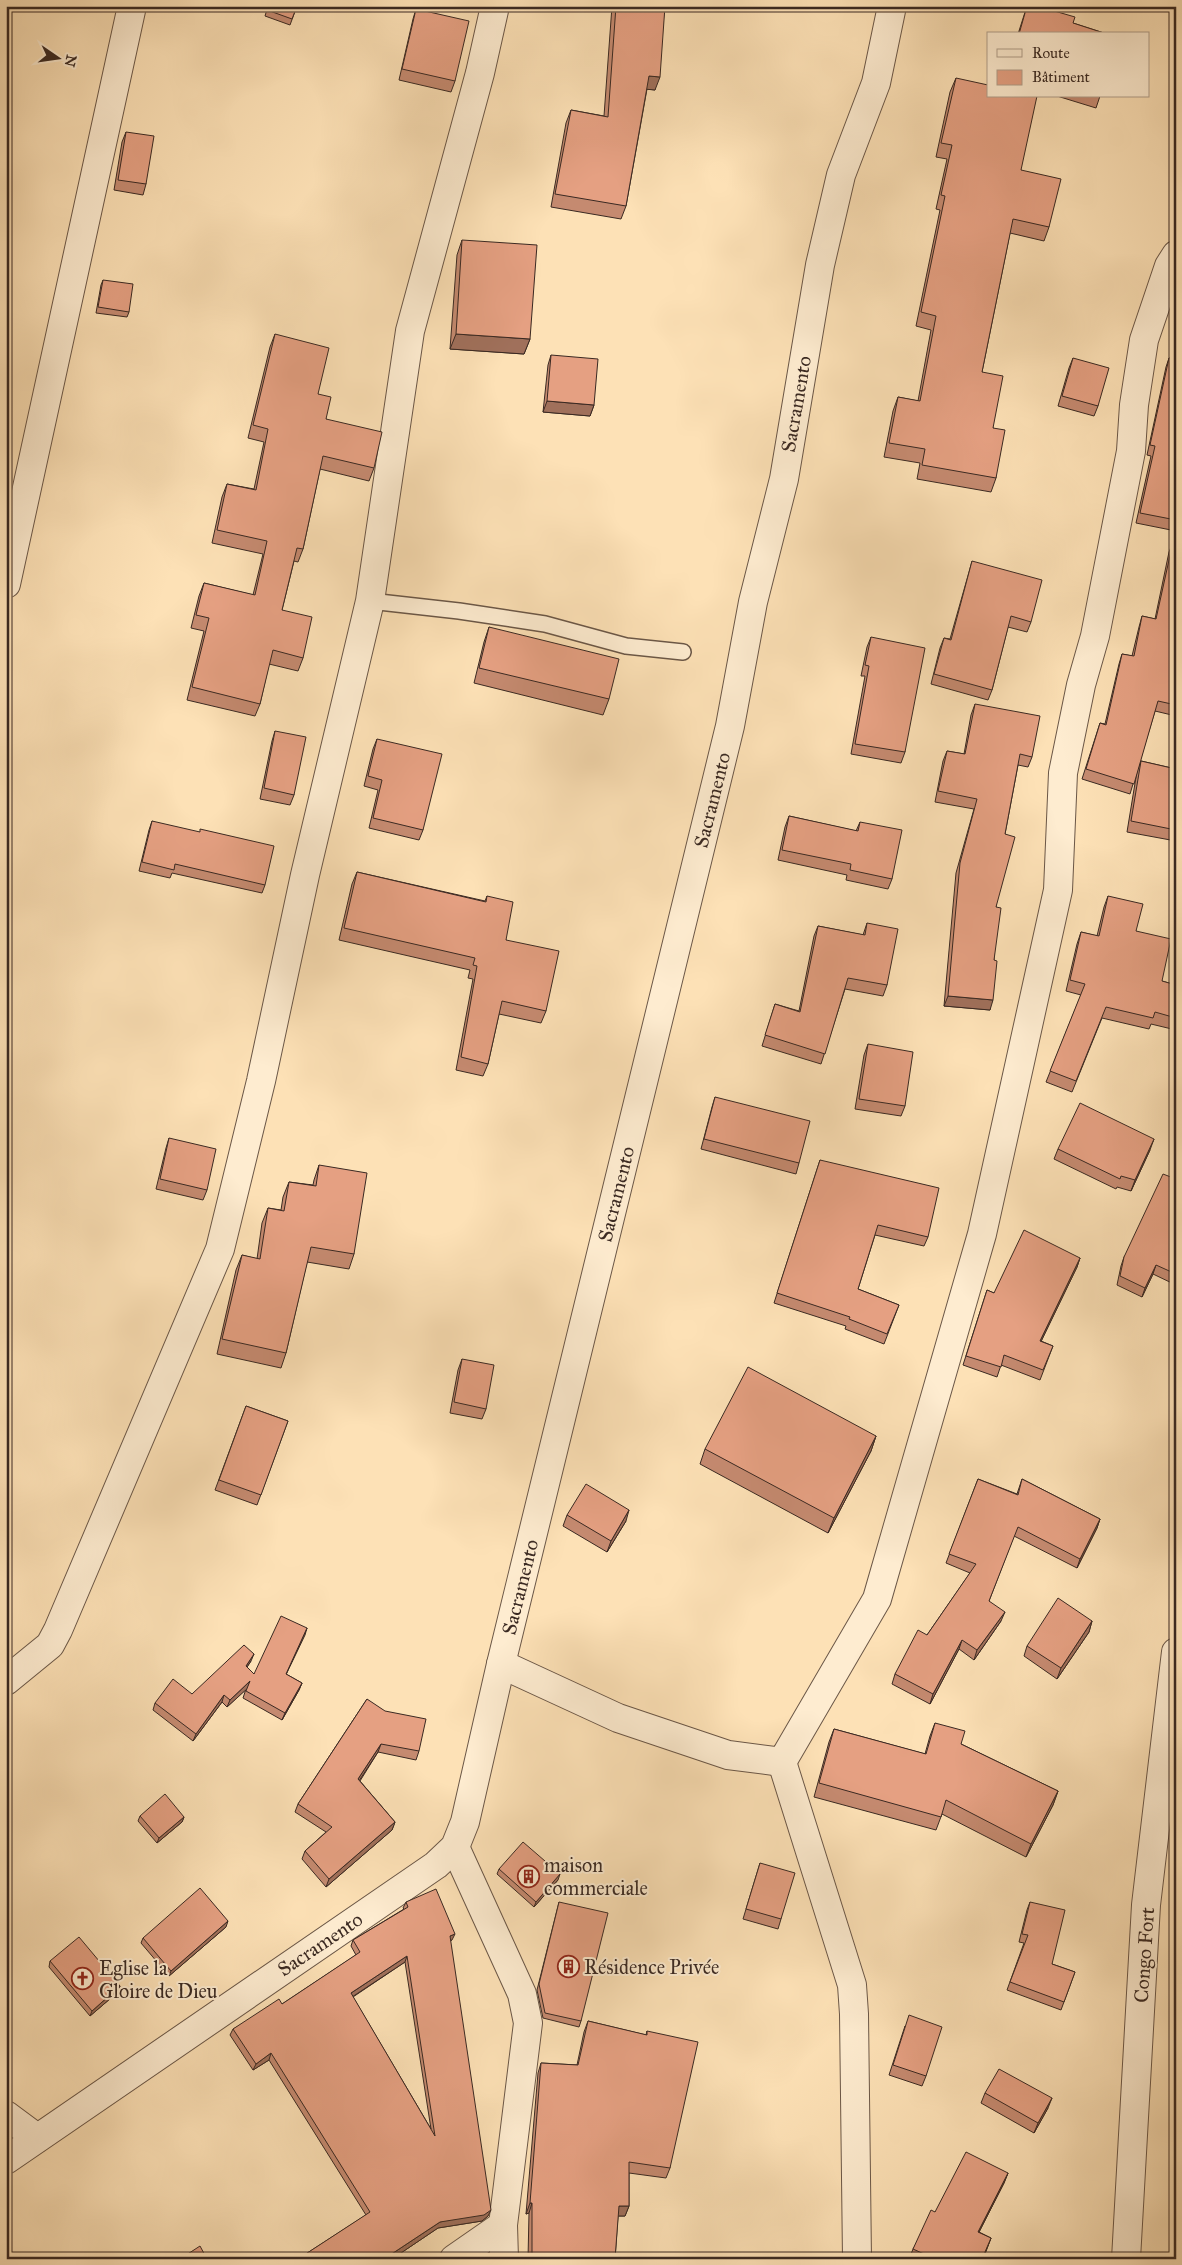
<svg xmlns="http://www.w3.org/2000/svg" width="1182" height="2265" font-family="'IM FELL Great Primer',serif">
	<rect width="100%" height="100%" fill="#fde1b6"/>
	<filter id="stains"><feTurbulence type="fractalNoise" baseFrequency=".004" numOctaves="4"/><feColorMatrix values="0 0 0 0 .2 0 0 0 0 .09 0 0 0 0 .02 0 0 0 .5 -.17"/></filter>
	<radialGradient id="worn" r=".72"><stop offset=".6" stop-color="#630" stop-opacity="0"/><stop offset="1" stop-color="#630" stop-opacity=".3"/></radialGradient>
	<g fill="none" stroke-linecap="round" stroke-linejoin="round">
		<defs>
			<polyline id="service" points="370,601 459,611 545,624 626,646 683,652"/>
			<g id="minor">
				<polyline points="6,584 132,6"/>
				<polyline points="501,1664 618,1718 728,1755 782,1762 877,1599 982,1234 1058,890 1063,773 1081,685 1095,636 1131,451 1134,405 1144,340 1169,266 1176,255"/>
				<polyline points="6,1681 50,1645 58,1630 220,1249 261,1081 305,875 370,601 410,331 480,73 495,6"/>
				<polyline points="782,1762 852,1985 854,2014 857,2259"/>
				<polyline points="455,1847 522,1994 528,2023 503,2225 504,2259"/>
				<polyline points="6,2115 37,2138"/>
				<polyline points="6,2160 436,1865 455,1847 465,1822 501,1664 730,726 753,602 784,479 820,265 841,175 876,83 892,6"/>
				<polyline points="454,2259 503,2225"/>
				<polyline points="1126,2259 1146,1905 1176,1652"/>
			</g>
		</defs>
		<use href="#service" stroke="#6b5747" stroke-width="18"/>
		<use href="#minor" stroke="#6b5747" stroke-width="30"/>
		<use href="#service" stroke="#feecd0" stroke-width="15"/>
		<use href="#minor" stroke="#feecd0" stroke-width="28"/>
	</g>
	<g fill="#c58a70" stroke="#3a2922" fill-rule="evenodd">
		<polygon points="268,6 297,6 290,25 265,16"/>
		<polygon points="612,6 665,6 655,90 647,89 626,206 621,219 551,207 566,123 571,110 604,116"/>
		<polygon points="1027,6 1073,23 1107,34 1018,34"/>
		<polygon points="416,9 455,81 451,92 399,80 413,19"/>
		<polygon points="956,78 1021,170 1049,227 1044,241 1010,233 982,372 993,428 996,478 991,492 917,479 920,463 884,457 893,411 898,397 918,401 931,330 916,326 940,210 936,209 947,159 936,157 950,92"/>
		<polygon points="1057,96 1100,96 1096,108"/>
		<polygon points="126,132 146,184 143,195 114,190 122,142"/>
		<polygon points="462,240 530,339 524,354 450,349 457,255"/>
		<polygon points="103,280 129,312 127,317 96,313 101,285"/>
		<polygon points="275,334 318,394 326,419 374,468 369,481 320,469 303,549 298,562 294,561 282,610 303,658 298,671 269,664 260,704 255,716 187,700 204,631 191,628 199,596 204,583 253,595 263,554 212,543 222,497 227,484 254,489 264,442 248,438 270,347"/>
		<polygon points="551,355 594,405 590,416 543,412 548,365"/>
		<polygon points="1073,358 1098,406 1094,416 1058,406 1069,368"/>
		<polygon points="1169,358 1176,359 1176,531 1136,523 1151,456 1147,455 1166,367"/>
		<polygon points="1173,542 1176,542 1176,716 1155,711 1130,794 1082,779 1100,723 1105,724 1119,664 1122,654 1132,656 1139,627 1142,616 1155,619 1169,552"/>
		<polygon points="972,561 1031,622 1027,632 1008,627 992,690 988,700 931,684 940,648 944,638 950,639 969,572"/>
		<polygon points="489,627 609,699 603,715 474,683 484,642"/>
		<polygon points="871,637 905,752 901,763 851,754 865,676 861,676 867,647"/>
		<polygon points="975,704 1032,757 1028,767 1018,765 1005,834 996,907 994,960 990,1010 944,1006 956,873 974,809 935,802 943,761 947,751 964,754 971,715"/>
		<polygon points="275,731 294,795 290,805 260,799 272,741"/>
		<polygon points="377,739 423,830 419,840 369,828 378,790 364,786 373,749"/>
		<polygon points="1141,761 1176,769 1176,841 1127,832 1137,771"/>
		<polygon points="789,816 856,831 860,822 892,879 888,889 846,880 847,875 778,860 785,827"/>
		<polygon points="152,821 265,885 262,893 172,873 170,878 139,871 149,830"/>
		<polygon points="357,872 485,901 487,896 506,940 546,1011 541,1023 499,1014 488,1064 483,1076 456,1070 473,979 468,978 470,970 339,940 352,884"/>
		<polygon points="1108,896 1136,931 1162,981 1176,985 1176,1030 1151,1024 1149,1029 1102,1018 1072,1092 1046,1082 1081,995 1066,991 1077,944 1081,932 1097,936 1104,907"/>
		<polygon points="867,923 887,985 883,996 845,989 821,1064 762,1046 775,1004 799,1011 814,936 818,926 863,935"/>
		<polygon points="868,1044 905,1106 901,1116 855,1109 864,1055"/>
		<polygon points="715,1097 799,1163 796,1174 701,1149 712,1107"/>
		<polygon points="169,1138 207,1190 203,1200 156,1189 166,1148"/>
		<polygon points="1058,1149 1150,1150 1131,1191 1117,1187 1116,1189 1054,1159"/>
		<polygon points="820,1160 928,1237 924,1246 875,1235 858,1289 899,1305 884,1344 845,1329 846,1326 774,1303"/>
		<polygon points="319,1165 354,1254 349,1269 307,1262 286,1353 281,1368 217,1354 236,1270 242,1255 257,1259 262,1223 268,1208 281,1210 283,1197 289,1182 313,1185 314,1180"/>
		<polygon points="1176,1179 1176,1285 1153,1274 1142,1297 1117,1285 1121,1266 1124,1257"/>
		<polygon points="1080,1258 1077,1267 1041,1341 1053,1346 1040,1380 1001,1365 997,1377 963,1365 987,1290 994,1293"/>
		<polygon points="462,1359 486,1409 482,1419 450,1413 458,1370"/>
		<polygon points="246,1406 288,1421 257,1505 215,1490"/>
		<polygon points="876,1436 871,1451 828,1533 700,1464 705,1449"/>
		<polygon points="978,1479 1017,1494 1022,1479 1100,1519 1097,1528 1077,1568 1014,1536 989,1601 1001,1621 974,1660 959,1649 930,1704 892,1684 895,1674 927,1635 970,1573 946,1563"/>
		<polygon points="567,1515 626,1521 607,1552 563,1526"/>
		<polygon points="1092,1621 1089,1632 1057,1679 1024,1656 1027,1646"/>
		<polygon points="307,1628 286,1674 302,1683 299,1690 282,1720 243,1698 246,1689 227,1707 222,1702 193,1741 153,1710 155,1703 192,1694 251,1661 247,1667 254,1674"/>
		<polygon points="367,1699 419,1751 416,1760 378,1752 360,1781 395,1822 392,1830 326,1887 302,1859 305,1851 326,1832 295,1812 298,1804"/>
		<polygon points="935,1723 961,1744 1058,1791 1053,1805 1026,1857 942,1814 936,1830 814,1797 829,1742 834,1729 925,1754 930,1736"/>
		<polygon points="140,1816 184,1817 182,1822 157,1843 138,1821"/>
		<polygon points="760,1863 781,1919 778,1929 743,1919"/>
		<polygon points="499,1869 558,1880 534,1907 497,1874"/>
		<path d="M406,1902l46,38 -2,1 38,275 -6,5 -44,7 -46,31h-94l68,-44 -97,-155 -16,10 -23,-35 3,-6 49,-25 74,-49 -5,-9 2,-6 51,-31 -1,-1zM405,1962l26,167 -78,-132z"/>
		<polygon points="559,1902 581,2021 579,2027 543,2018 537,1990"/>
		<polygon points="1030,1902 1052,1964 1075,1972 1061,2010 1007,1990 1024,1943 1019,1942 1027,1910"/>
		<polygon points="226,1927 169,1976 141,1943 143,1938"/>
		<polygon points="50,1961 120,1986 118,1992 90,2016 49,1967"/>
		<polygon points="588,2021 646,2035 647,2031 670,2168 666,2178 629,2173 629,2206 625,2216 618,2216 615,2259 528,2259 529,2213 526,2214 538,2073 541,2063 577,2065 584,2032"/>
		<polygon points="905,2026 926,2076 922,2086 889,2075"/>
		<polygon points="985,2093 1048,2108 1034,2133 981,2103"/>
		<polygon points="1008,2173 1004,2183 979,2232 991,2238 983,2259 909,2259 913,2249 935,2212"/>
	</g>
	<g fill="#a0705b" stroke="#3a2922">
		<polygon points="348,6 365,6 347,8"/>
		<polygon points="649,76 660,77 655,90 644,89"/>
		<polygon points="456,334 530,339 524,354 450,349"/>
		<polygon points="547,401 594,405 590,416 543,412"/>
		<polygon points="948,996 993,1000 990,1010 944,1006"/>
		<polygon points="1154,1139 1150,1150 1131,1191 1135,1180"/>
		<polygon points="1080,1258 1077,1267 1037,1350 1040,1341"/>
		<polygon points="1156,1265 1153,1274 1142,1297 1145,1288"/>
		<polygon points="876,1436 871,1451 828,1533 834,1518"/>
		<polygon points="629,1510 626,1521 607,1552 611,1541"/>
		<polygon points="1100,1519 1097,1528 1077,1568 1080,1559"/>
		<polygon points="1005,1612 1001,1621 974,1660 977,1650"/>
		<polygon points="1092,1621 1089,1632 1057,1679 1061,1668"/>
		<polygon points="307,1628 305,1635 283,1681 286,1674"/>
		<polygon points="962,1640 959,1649 930,1704 933,1694"/>
		<polygon points="254,1654 251,1661 243,1673 246,1666"/>
		<polygon points="250,1681 248,1688 227,1707 230,1700"/>
		<polygon points="302,1683 299,1690 282,1720 285,1713"/>
		<polygon points="224,1695 222,1702 193,1741 196,1734"/>
		<polygon points="381,1744 378,1752 355,1787 358,1779"/>
		<polygon points="1058,1791 1053,1805 1026,1857 1031,1844"/>
		<polygon points="184,1817 182,1822 157,1843 159,1838"/>
		<polygon points="395,1822 392,1830 326,1887 329,1879"/>
		<polygon points="560,1874 558,1880 534,1907 536,1902"/>
		<polygon points="228,1921 226,1927 169,1976 171,1971"/>
		<polygon points="455,1934 452,1940 447,1942 450,1936"/>
		<polygon points="407,1956 405,1962 349,1999 351,1993"/>
		<polygon points="120,1986 118,1992 90,2016 92,2011"/>
		<polygon points="271,2053 269,2060 253,2070 256,2064"/>
		<polygon points="1052,2098 1048,2108 1034,2133 1038,2123"/>
		<polygon points="1008,2173 1004,2183 974,2242 978,2232"/>
		<polygon points="530,2203 532,2203 529,2213 526,2214"/>
		<polygon points="619,2206 629,2206 625,2216 615,2216"/>
		<polygon points="491,2210 488,2216 482,2221 438,2228 392,2259 384,2259 440,2222"/>
		<polygon points="991,2238 983,2259 982,2259"/>
	</g>
	<g fill="#e5a082" stroke="#3a2922" fill-rule="evenodd">
		<polygon points="268,6 297,6 292,19 267,10"/>
		<polygon points="616,6 665,6 660,77 649,76 626,206 555,194 571,110 608,117"/>
		<polygon points="1027,6 1037,6 1075,17 1073,23 1107,34 1019,34"/>
		<polygon points="416,9 469,21 455,81 402,69"/>
		<polygon points="956,78 988,85 988,96 1037,96 1021,170 1061,179 1049,227 1013,219 982,372 1003,376 993,428 1005,430 996,478 922,465 925,449 889,443 898,397 920,401 936,316 921,312 945,196 941,195 952,145 941,143"/>
		<polygon points="126,132 154,136 146,184 118,180"/>
		<polygon points="462,240 537,245 530,339 456,334"/>
		<polygon points="103,280 133,284 129,312 98,307"/>
		<polygon points="275,334 329,348 318,394 331,397 326,419 382,432 374,468 323,456 303,549 297,548 282,610 312,617 303,658 273,650 260,704 192,687 209,618 196,615 204,583 255,595 267,541 217,530 227,484 256,490 268,429 253,425"/>
		<polygon points="551,355 598,359 594,405 547,401"/>
		<polygon points="1073,358 1109,368 1098,406 1062,396"/>
		<polygon points="1169,358 1176,359 1176,520 1140,513 1155,446 1150,445"/>
		<polygon points="1173,542 1176,542 1176,705 1158,701 1134,784 1086,769 1100,723 1106,725 1122,654 1134,656 1142,616 1156,619"/>
		<polygon points="972,561 1042,580 1031,622 1011,616 992,690 934,674 944,638 951,640"/>
		<polygon points="489,627 619,659 609,699 479,668"/>
		<polygon points="871,637 925,648 905,752 855,744 869,666 865,665"/>
		<polygon points="975,704 1040,716 1032,757 1020,754 1005,834 1015,837 996,907 1001,908 994,960 997,961 993,1000 948,996 960,863 977,799 938,791 947,751 965,754"/>
		<polygon points="275,731 306,737 294,795 264,788"/>
		<polygon points="377,739 442,754 423,830 373,818 382,780 368,776"/>
		<polygon points="1141,761 1176,769 1176,830 1131,821"/>
		<polygon points="789,816 858,831 860,822 902,830 892,879 850,870 851,864 782,850"/>
		<polygon points="152,821 200,832 200,829 274,846 265,885 175,864 174,870 142,862"/>
		<polygon points="357,872 486,902 487,896 513,902 506,940 559,951 546,1011 502,1001 488,1064 461,1057 477,966 473,965 475,958 344,928"/>
		<polygon points="1108,896 1143,904 1136,931 1171,939 1162,981 1176,985 1176,1018 1155,1012 1153,1018 1106,1007 1076,1081 1050,1071 1085,984 1070,980 1081,932 1099,936"/>
		<polygon points="867,923 898,929 887,985 848,978 825,1054 765,1035 775,1004 800,1012 818,926 865,935"/>
		<polygon points="868,1044 913,1052 905,1106 859,1099"/>
		<polygon points="715,1097 810,1121 799,1163 704,1139"/>
		<polygon points="1080,1103 1154,1139 1135,1180 1121,1176 1120,1179 1058,1149"/>
		<polygon points="169,1138 216,1149 207,1190 160,1179"/>
		<polygon points="820,1160 939,1188 928,1237 878,1225 858,1289 899,1305 887,1334 849,1319 850,1317 777,1293"/>
		<polygon points="319,1165 367,1173 354,1254 311,1247 286,1353 222,1339 242,1255 260,1259 268,1208 284,1211 289,1182 316,1186"/>
		<polygon points="1163,1174 1176,1179 1176,1274 1156,1265 1145,1288 1120,1276 1124,1257"/>
		<polygon points="1024,1230 1080,1258 1040,1341 1053,1346 1043,1370 1004,1355 1001,1367 966,1356 987,1290 994,1293"/>
		<polygon points="462,1359 494,1365 486,1409 454,1402"/>
		<polygon points="748,1367 876,1436 834,1518 705,1449"/>
		<polygon points="246,1406 288,1421 261,1495 219,1480"/>
		<polygon points="978,1479 1018,1495 1022,1479 1100,1519 1080,1559 1018,1527 989,1601 1005,1612 977,1650 962,1640 933,1694 895,1674 918,1630 927,1635 976,1564 949,1554"/>
		<polygon points="586,1484 629,1510 611,1541 567,1515"/>
		<polygon points="1058,1598 1092,1621 1061,1668 1027,1646"/>
		<polygon points="281,1616 307,1628 286,1674 302,1683 285,1713 246,1691 250,1681 230,1700 224,1695 196,1734 155,1703 173,1679 192,1694 244,1645 254,1654 246,1666 254,1674"/>
		<polygon points="367,1699 385,1711 426,1719 419,1751 381,1744 358,1779 395,1822 329,1879 305,1851 332,1827 298,1804"/>
		<polygon points="935,1723 965,1731 961,1744 1058,1791 1031,1844 946,1800 941,1817 819,1783 834,1729 926,1754"/>
		<polygon points="165,1794 184,1817 159,1838 140,1816"/>
		<polygon points="523,1842 560,1874 536,1902 499,1869"/>
		<polygon points="760,1863 795,1873 781,1919 746,1909"/>
		<polygon points="200,1888 228,1921 171,1971 143,1938"/>
		<path d="M436,1889l19,45 -5,2 41,274 -7,5 -44,7 -56,37h-86l72,-47 -99,-159 -15,11 -23,-35 46,-30 3,5 78,-52 -7,-12 55,-33 -2,-5zM407,1956l28,180 -84,-143z"/>
		<polygon points="559,1902 608,1913 581,2021 545,2013 539,1984"/>
		<polygon points="1030,1902 1065,1910 1052,1964 1075,1972 1064,2002 1010,1982 1028,1935 1022,1934"/>
		<polygon points="79,1937 120,1986 92,2011 50,1961"/>
		<polygon points="909,2015 942,2027 926,2076 893,2065"/>
		<polygon points="588,2021 647,2035 647,2031 698,2042 670,2168 629,2162 629,2206 619,2206 615,2259 532,2259 532,2203 530,2203 541,2063 578,2065"/>
		<polygon points="999,2069 1052,2098 1038,2123 985,2093"/>
		<polygon points="966,2152 1008,2173 978,2232 991,2238 982,2259 935,2259 913,2249 931,2210 935,2212"/>
		<polygon points="200,2246 207,2259 180,2259"/>
	</g>
	<defs>
		<symbol id="building-ring" viewBox="-11 -11 22 22"><circle r="9.5" fill="#feecd0" stroke="#8f2418" stroke-width="1.5"/><path d="M-4-6H4V6H1V3H-1V6H-4ZM-2.5-4.3h1.7v1.8h-1.7ZM.8-4.3h1.7v1.8H.8ZM-2.5-1h1.7V.8h-1.7ZM.8-1h1.7V.8H.8Z" fill="#8f2418"/></symbol>
		<symbol id="church-ring" viewBox="-11 -11 22 22"><circle r="9.5" fill="#feecd0" stroke="#8f2418" stroke-width="1.5"/><path d="M-1.2-6h2.4v3.5h3.3v2.4h-3.3V6h-2.4V-.1h-3.3v-2.4h3.3Z" fill="#8f2418"/></symbol>
	</defs>
	<g fill-rule="evenodd">
		<use href="#building-ring" x="516" y="1864" width="25" height="25"/>
		<use href="#building-ring" x="556" y="1954" width="25" height="25"/>
		<use href="#church-ring" x="70" y="1966" width="25" height="25"/>
	</g>
	<g text-anchor="middle" stroke-width="4" stroke-linejoin="round" paint-order="stroke">
		<g font-size="20" fill="#3a2922" stroke="#feecd0">
			<text transform="translate(796 404) rotate(-80)" y="7">Sacramento</text>
			<text transform="translate(712 800) rotate(-76)" y="7">Sacramento</text>
			<text transform="translate(616 1194) rotate(-76)" y="7">Sacramento</text>
			<text transform="translate(520 1587) rotate(-76)" y="7">Sacramento</text>
			<text transform="translate(320 1944) rotate(-34)" y="7">Sacramento</text>
			<text transform="translate(1144 1955) rotate(-86)" y="7">Congo Fort</text>
		</g>
		<g font-size="20" fill="#3a2922" stroke="#feecd0" text-anchor="start">
			<text x="544" y="1872">maison<tspan x="544" dy="23">commerciale</tspan></text>
			<text x="584" y="1974">Résidence Privée</text>
			<text x="99" y="1975">Eglise la<tspan x="99" dy="23">Gloire de Dieu</tspan></text>
		</g>
	</g>
	<rect width="1182" height="2265" fill="none" stroke="#fde1b6" stroke-width="25"/>
	<rect x="8" y="8" width="1167" height="2250" fill="none" stroke="#3a2922" stroke-width="2.5"/>
	<rect x="12" y="12" width="1157" height="2240" fill="none" stroke="#3a2922"/>
	<rect x="987" y="32" width="162" height="65" fill="#feecd0" stroke="#b09e8a"/>
	<rect x="997" y="49" width="25" height="8" fill="#feecd0" stroke="#b09e8a"/>
	<text x="1032" y="58" font-size="15" fill="#3a2922">Route</text>
	<rect x="997" y="70" width="25" height="15" fill="#e5a082" stroke="#b09e8a"/>
	<text x="1032" y="82" font-size="15" fill="#3a2922">Bâtiment</text>
	<g transform="translate(58 58) rotate(103)" stroke="#feecd0" stroke-width="4" paint-order="stroke">
	<path d="M0-4L9 19L0 12L-9 19Z" fill="#3a2922"/>
	<text y="-8" font-size="14" font-weight="bold" text-anchor="middle" fill="#3a2922">N</text>
	</g>
	<rect width="100%" height="100%" filter="url(#stains)"/>
	<rect width="100%" height="100%" fill="url(#worn)"/>
</svg>
